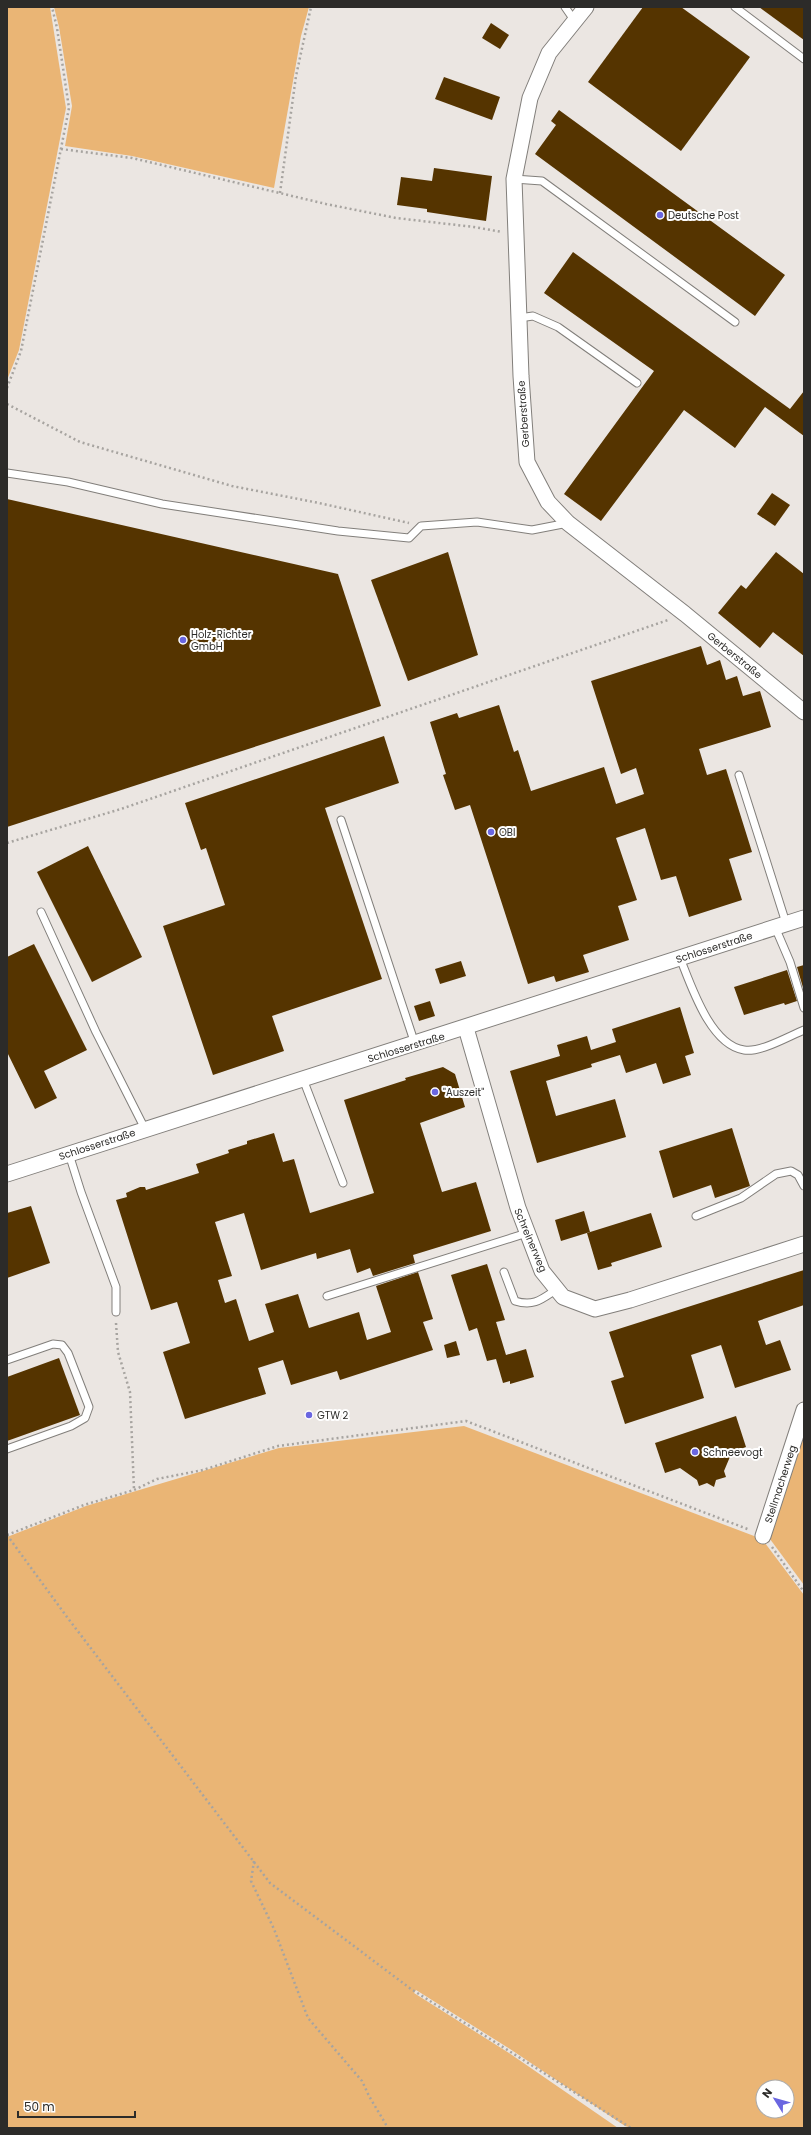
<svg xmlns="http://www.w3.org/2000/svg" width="811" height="2135" font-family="Poppins,sans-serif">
	<rect width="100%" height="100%" fill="#ebe6e2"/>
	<g fill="#eab575" fill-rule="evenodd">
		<polygon points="7,7 50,7 66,108 19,350 7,380"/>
		<polygon points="54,7 309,7 301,36 274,188 132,156 65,146 72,106 59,27"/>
		<polygon points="804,1423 804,1585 767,1535"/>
		<path d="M464,1426l298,113 42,56v533h-172l-7,-2 -115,-77 -94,-59 -2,3 95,60 109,75h-611v-591l79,-31 193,-58zM763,2087h24v24h-24z"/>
	</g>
	<g fill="#553400">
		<polygon points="643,7 681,7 750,57 681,151 588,82"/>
		<polygon points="759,7 804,7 804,40"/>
		<polygon points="491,23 509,35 500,49 482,38"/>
		<polygon points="444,77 500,97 492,120 435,99"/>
		<polygon points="559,110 785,275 755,316 535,154 556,125 551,121"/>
		<polygon points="434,168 492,176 486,221 427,212 427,209 397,205 401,177 432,181"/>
		<polygon points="573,252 790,409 804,391 804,436 765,407 735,448 684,410 601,521 564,494 654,371 544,293"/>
		<polygon points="772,493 790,505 775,526 757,514"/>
		<polygon points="7,499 338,574 381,706 7,827"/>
		<polygon points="448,552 478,655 408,681 371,580"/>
		<polygon points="776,552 804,574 804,656 773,632 760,648 718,613 741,585 746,589"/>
		<polygon points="701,646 707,665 720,660 726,680 737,676 743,696 760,691 771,727 699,749 707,775 726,769 752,852 729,859 742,900 689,917 676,876 661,880 645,828 616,838 637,900 618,906 629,940 583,955 589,972 556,982 554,976 528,984 470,805 455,810 443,775 446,774 430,722 457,713 459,718 499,705 514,752 518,750 531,791 604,767 616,804 644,794 636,768 621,774 591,681"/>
		<polygon points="384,736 399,783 325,808 382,979 272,1016 284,1051 213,1075 163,926 225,905 206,848 201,850 185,803"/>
		<polygon points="88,846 142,957 92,982 37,872"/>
		<polygon points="34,944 87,1050 44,1071 57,1098 35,1109 7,1052 7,957"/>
		<polygon points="461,961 466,976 440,984 435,969"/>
		<polygon points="804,965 804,991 797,967"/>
		<polygon points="787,970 797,1001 785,1005 784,1003 744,1015 734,987"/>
		<polygon points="430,1001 435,1016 419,1021 414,1006"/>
		<polygon points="680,1007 694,1053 685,1056 691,1075 663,1084 656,1063 626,1073 620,1055 591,1064 592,1067 546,1081 556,1116 615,1099 626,1137 537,1163 510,1071 560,1056 557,1045 587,1036 591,1050 616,1042 612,1029"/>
		<polygon points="443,1067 455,1074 465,1107 420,1123 442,1192 476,1182 491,1231 413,1255 415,1263 373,1276 370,1268 357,1273 350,1249 317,1259 316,1253 261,1270 244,1213 215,1222 232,1276 218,1280 225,1303 236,1299 249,1341 274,1332 265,1304 298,1294 309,1328 359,1312 367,1340 391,1332 376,1286 418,1272 433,1319 423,1322 433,1350 340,1380 337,1371 291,1385 283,1360 258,1368 266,1394 185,1419 163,1352 190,1343 177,1302 151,1310 116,1200 127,1197 126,1193 140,1187 145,1187 146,1190 199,1173 196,1164 229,1153 228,1150 247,1144 247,1141 274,1133 283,1162 294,1159 310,1213 374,1193 344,1100 406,1080 405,1078"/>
		<polygon points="732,1128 750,1186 715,1198 711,1185 673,1198 659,1151"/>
		<polygon points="31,1206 50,1263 7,1278 7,1213"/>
		<polygon points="584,1211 590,1232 561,1241 555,1220"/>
		<polygon points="651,1213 662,1247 611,1263 612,1266 598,1270 587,1233"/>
		<polygon points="487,1264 505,1320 496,1322 506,1355 526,1349 534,1377 510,1384 510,1381 503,1383 496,1359 487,1361 477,1328 469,1331 451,1275"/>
		<polygon points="804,1270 804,1305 758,1321 766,1345 780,1340 791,1370 735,1388 721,1345 691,1355 704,1398 625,1424 611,1381 624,1377 609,1332"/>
		<polygon points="456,1341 460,1355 447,1358 444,1345"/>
		<polygon points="59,1358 80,1415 7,1441 7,1377"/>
		<polygon points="736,1416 746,1447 732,1452 724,1471 726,1477 716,1480 714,1487 707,1483 699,1486 697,1480 680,1468 665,1473 655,1443"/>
	</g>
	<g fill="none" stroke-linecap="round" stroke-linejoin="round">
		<defs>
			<g id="lane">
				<polyline points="565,7 574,20"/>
				<polyline points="735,7 804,59"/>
				<polyline points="514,179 542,181 735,322"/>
				<polyline points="519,318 533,316 558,327 637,383"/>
				<polyline points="7,473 68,482 162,504 338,531 409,538 421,526 477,522 532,530 568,523"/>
				<polyline points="739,775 786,923"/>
				<polyline points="341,820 415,1044"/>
				<polyline points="41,912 96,1032 145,1129"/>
				<polyline points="775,927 790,962 804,1008"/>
				<path d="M680,958c11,27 30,87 64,92 16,3 45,-14 60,-20"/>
				<polyline points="303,1079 343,1183"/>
				<polyline points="69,1154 81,1192 116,1287 116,1312"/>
				<polyline points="696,1216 741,1198 776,1174 791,1171 798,1175 804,1186"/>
				<path d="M504,1272l11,29c19,6 27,-2 42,-12"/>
				<polyline points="327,1296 527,1233"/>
				<polyline points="7,1360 53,1344 62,1345 68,1353 89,1407 85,1418 71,1426 7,1449"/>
			</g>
			<g id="street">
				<polyline points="586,7 549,53 530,98 514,179 521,376 527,462 548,502 568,523 685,614 804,712"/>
				<polyline points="466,1028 518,1208 542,1271 563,1297 595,1309 630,1300 804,1244"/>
				<polyline points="7,1174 804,918"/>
				<polyline points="763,1536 804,1410"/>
			</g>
		</defs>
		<use href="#lane" stroke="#827f7b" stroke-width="9"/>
		<use href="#street" stroke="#827f7b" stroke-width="17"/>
		<g stroke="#a7a4a0" stroke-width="2.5" stroke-dasharray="2 3" stroke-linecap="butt">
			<polyline points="61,149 132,158 326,204 396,218 474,227 502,232"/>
			<polyline points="280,193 296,76 311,7"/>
			<polyline points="7,388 21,351 69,108 57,28 52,7"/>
			<polyline points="7,404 80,442 232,486 319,503 409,523"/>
			<polyline points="7,843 121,809 668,620"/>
			<polyline points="116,1323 118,1352 130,1392 134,1490"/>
			<polyline points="7,1535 67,1617 270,1883 411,1989 631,2128"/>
			<polyline points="7,1535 84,1505 134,1490 157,1479 203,1470 278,1446 466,1421 750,1530"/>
			<polyline points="772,1547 804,1592"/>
			<polyline points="254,1861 251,1881 274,1929 308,2018 362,2081 369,2096 388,2128"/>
		</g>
		<use href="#lane" stroke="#fff" stroke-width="7"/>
		<use href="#street" stroke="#fff" stroke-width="15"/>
	</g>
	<g fill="#6a66e0" stroke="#fff" stroke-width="1.5">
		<circle cx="660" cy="215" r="4"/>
		<circle cx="183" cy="640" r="4"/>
		<circle cx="491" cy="832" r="4"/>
		<circle cx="435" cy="1092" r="4"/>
		<circle cx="309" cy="1415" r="4"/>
		<circle cx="695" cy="1452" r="4"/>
	</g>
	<g text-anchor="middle" stroke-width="4" stroke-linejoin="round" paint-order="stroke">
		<g font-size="10" fill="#2c2b29" stroke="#fff" text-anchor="start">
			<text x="668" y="219">Deutsche Post</text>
			<text x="191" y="638">Holz-Richter<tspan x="191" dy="12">GmbH</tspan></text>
			<text x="499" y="836">OBI</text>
			<text x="443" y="1096">"Auszeit"</text>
			<text x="317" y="1419">GTW 2</text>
			<text x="703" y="1456">Schneevogt</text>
		</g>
		<g font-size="10" fill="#2c2b29" stroke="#fff">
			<text transform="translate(523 414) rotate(-94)" y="4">Gerberstraße</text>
			<text transform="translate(735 655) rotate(39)" y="4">Gerberstraße</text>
			<text transform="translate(714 947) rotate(-18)" y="4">Schlosserstraße</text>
			<text transform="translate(406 1047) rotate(-17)" y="4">Schlosserstraße</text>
			<text transform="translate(97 1144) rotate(-18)" y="4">Schlosserstraße</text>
			<text transform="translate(531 1240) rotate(67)" y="4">Schreinerweg</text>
			<text transform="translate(780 1484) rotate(-72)" y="4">Stellmacherweg</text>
		</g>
	</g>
	<rect width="811" height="2135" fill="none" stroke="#2c2b29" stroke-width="16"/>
	<g transform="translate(775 2099) rotate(307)"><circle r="19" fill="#ffffff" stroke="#abaaa9"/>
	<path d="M0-3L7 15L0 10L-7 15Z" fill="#6a66e0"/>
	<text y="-6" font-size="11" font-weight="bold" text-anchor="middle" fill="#2c2b29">N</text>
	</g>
	<path d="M18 2111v6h117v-6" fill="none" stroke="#2c2b29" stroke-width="2"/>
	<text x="24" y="2111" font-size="12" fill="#2c2b29" stroke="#ffffff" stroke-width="3" paint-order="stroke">50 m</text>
</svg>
